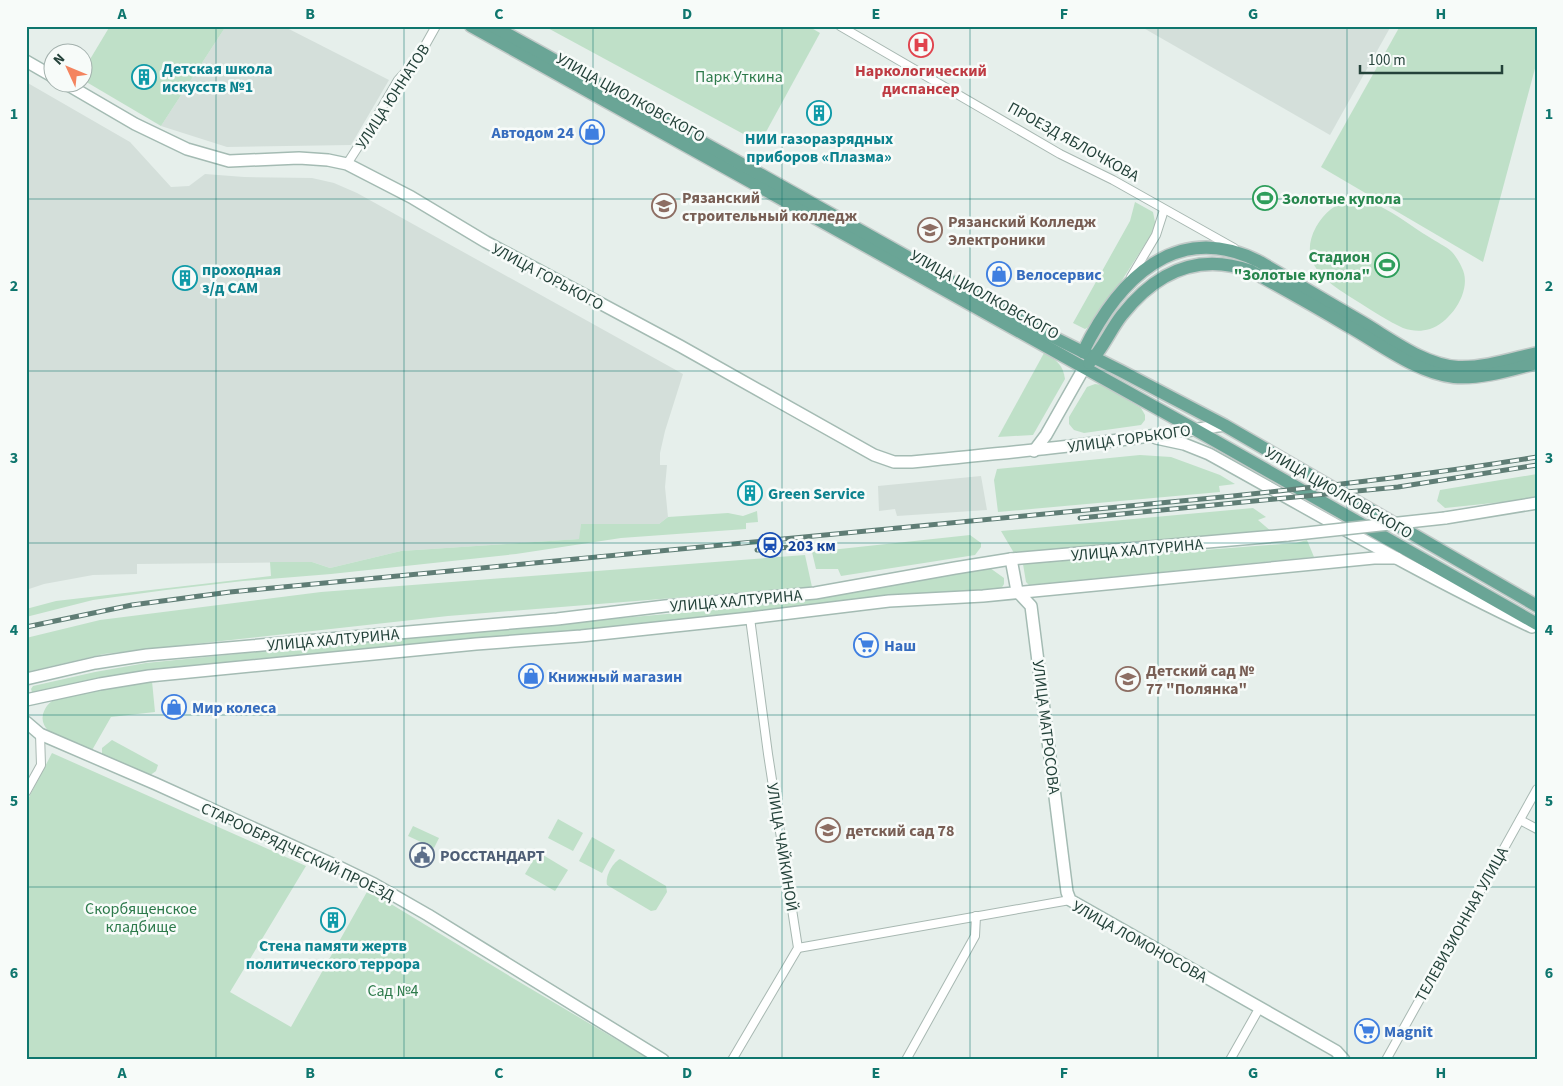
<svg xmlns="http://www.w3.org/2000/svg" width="1563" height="1086" font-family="'Source Sans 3',sans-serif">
	<rect width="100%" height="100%" fill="#e6efeb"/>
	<g fill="#d4dfda">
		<polygon points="226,26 283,26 389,80 351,145 227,147 161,126"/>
		<polygon points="1140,26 1391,26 1330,135"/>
		<polygon points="26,82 130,142 171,187 189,186 205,174 244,177 312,178 334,183 357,193 683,374 665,431 660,453 660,465 667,465 665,487 668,517 659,524 581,524 580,539 401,551 330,568 312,562 137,564 137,574 93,575 44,584 26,590"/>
		<polygon points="981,476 987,510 897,516 895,509 879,511 878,486"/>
	</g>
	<g fill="#bfe0c8">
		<polygon points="110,26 226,26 161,126 83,80 83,71"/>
		<polygon points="544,26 808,26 820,33 760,143"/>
		<polygon points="1400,26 1537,26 1537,61 1483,262 1321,167"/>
		<path d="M1351,199c7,0 13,0 19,3 20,7 41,24 59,35 7,5 17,9 23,15 3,3 8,11 10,16 11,22 -11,54 -32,61 -10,3 -18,2 -27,-1 -15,-7 -29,-16 -43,-25 -28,-18 -65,-37 -44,-76 8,-14 20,-24 35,-28z"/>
		<polygon points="1135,202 1153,212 1156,227 1094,324 1085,329 1073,323 1130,221"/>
		<path d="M1044,353c13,7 19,12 21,26l-32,56 -35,2z"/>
		<polygon points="1095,384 1103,385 1141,408 1145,415 1145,420 1141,425 1084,433 1074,430 1069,424 1069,417 1087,387"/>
		<polygon points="1140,455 1171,457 1220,475 1235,484 1219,486 1220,492 998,512 994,480 997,469"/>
		<polygon points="1537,474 1537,496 1512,501 1445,508 1437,501 1440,490"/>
		<polygon points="1253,508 1266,517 1258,520 1272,532 1014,553 1001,531"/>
		<polygon points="757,511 758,522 746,523 746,529 621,538 516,554 331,574 243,581 166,590 93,600 26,617 26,609 56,601 271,576 270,562 312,562 330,568 401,551 579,539 581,524 659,524 668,517 728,513 743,516"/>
		<polygon points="970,535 981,543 981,547 975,555 841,576 838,569 816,569 812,552"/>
		<polygon points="1307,540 1314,557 1029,585 1026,582 1023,564 1296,543"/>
		<polygon points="805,555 812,587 448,616 104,654 26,672 26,638 100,620 321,592"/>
		<polygon points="990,568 1004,578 1004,584 1001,589 577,631 253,659 95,679 35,693 32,692 31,689 33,686 95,672 146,663 448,633 748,607 818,597 956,572"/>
		<path d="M152,681l3,31 -44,5 -20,35c-16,-7 -53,-16 -48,-38 3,-9 7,-12 15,-17z"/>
		<polygon points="112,740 158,765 156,771 149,776 102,756 102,748"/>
		<polygon points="52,753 306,866 230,992 291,1027 368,890 516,980 651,1060 26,1060 26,803"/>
		<polygon points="558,819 583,833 573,851 548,838"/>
		<polygon points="413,826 439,838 434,848 408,836"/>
		<polygon points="592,837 615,850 602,873 579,861"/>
		<polygon points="538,852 568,870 555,891 525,874"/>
		<path d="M620,859l46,27 1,6 -11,18 -5,1 -44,-26c-2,-8 5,-22 13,-26z"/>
	</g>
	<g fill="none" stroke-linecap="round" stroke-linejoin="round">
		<defs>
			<g id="street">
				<polyline points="840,26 1060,154 1113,180 1234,248"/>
				<polyline points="347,164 370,128 398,80 418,58 436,26"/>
				<polyline points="1131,277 1156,235 1164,210"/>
				<polyline points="26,792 41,765 40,734"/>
				<polyline points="1520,820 1537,829"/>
				<polyline points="798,948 1070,900"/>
				<polyline points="732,1060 798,948 768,754 750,618"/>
				<polyline points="906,1060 975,936 976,916"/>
				<polyline points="1230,1060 1260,1007"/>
				<polyline points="1386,1060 1537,789"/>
			</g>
			<g id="secondary">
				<polyline points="26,61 52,76"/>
				<path d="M63,82l72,42 52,25 42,12 70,-3 29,2 19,4 64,33 75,45 194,104 194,109 20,7h18c104,-10 208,-20 312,-37"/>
				<path d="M1156,438l28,6 25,10c107,59 212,121 323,173"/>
				<polyline points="1034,451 1046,435 1084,368"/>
				<polyline points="1445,518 1537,503"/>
				<polyline points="1011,559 1017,591 1031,606 1067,892 1070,900 1336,1051 1344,1060"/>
				<polyline points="26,679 95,663 147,655 557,619 665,606 815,593 955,568 1011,559 1288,535"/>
				<polyline points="26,700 100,684 149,676 476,644 581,636 750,618 889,601 983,596 1374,558 1397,558"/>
				<polyline points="26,722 40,734 156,784 339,867 374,884 428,915 663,1060"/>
			</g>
			<g id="primary">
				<polyline points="471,26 1196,430 1537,624"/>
				<polyline points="493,26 758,173 1027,324 1121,371 1224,425 1537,606"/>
				<path d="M1083,352c35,-72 93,-133 177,-90 34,20 68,40 102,60 29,17 62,43 96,45 27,1 53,-8 79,-14"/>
				<path d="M1089,363c14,-14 21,-33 33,-48 34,-43 76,-63 129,-44 33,18 65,36 97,55 32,18 69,47 106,51 28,2 56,-7 83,-14"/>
			</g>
		</defs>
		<use href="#street" stroke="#a8b8b2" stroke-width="10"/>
		<use href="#secondary" stroke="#a4bbb3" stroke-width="14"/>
		<use href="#primary" stroke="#c2cac8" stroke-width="15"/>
		<use href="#street" stroke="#fff" stroke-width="8"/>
		<use href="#secondary" stroke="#fff" stroke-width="11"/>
		<use href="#primary" stroke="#6aa596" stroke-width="12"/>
		<defs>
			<g id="rail">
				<polyline points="1080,518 1398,487 1537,465"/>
				<polyline points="757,550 791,547"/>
				<path d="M26,627l106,-22 98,-13 1003,-96c102,-11 203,-22 304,-39"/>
			</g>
		</defs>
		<use href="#rail" stroke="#5f7d75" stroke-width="5"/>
		<use href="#rail" stroke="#f7fbf9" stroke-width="3" stroke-dasharray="9" stroke-linecap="butt"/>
		<defs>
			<polyline id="secondary-bridge" points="1288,535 1445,518"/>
		</defs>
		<use href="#secondary-bridge" stroke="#a4bbb3" stroke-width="14" stroke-linecap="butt"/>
		<use href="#secondary-bridge" stroke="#fff" stroke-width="11"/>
	</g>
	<path fill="none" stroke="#0f766e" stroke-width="1" stroke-opacity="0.55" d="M216,26v1034M404,26v1034M593,26v1034M782,26v1034M970,26v1034M1158,26v1034M1347,26v1034M26,199h1511M26,371h1511M26,543h1511M26,715h1511M26,887h1511"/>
	<defs>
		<symbol id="hospital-ring" viewBox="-11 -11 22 22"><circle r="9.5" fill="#f7fbf9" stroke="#e0444e" stroke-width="1.5"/><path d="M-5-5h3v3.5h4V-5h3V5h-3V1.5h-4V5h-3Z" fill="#e0444e"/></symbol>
		<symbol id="building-ring" viewBox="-11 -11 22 22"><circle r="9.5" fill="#f7fbf9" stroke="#0f9aa8" stroke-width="1.5"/><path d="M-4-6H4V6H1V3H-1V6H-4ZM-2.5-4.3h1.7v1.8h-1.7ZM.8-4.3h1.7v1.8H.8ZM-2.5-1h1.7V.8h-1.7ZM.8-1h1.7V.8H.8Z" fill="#0f9aa8"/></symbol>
		<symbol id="shop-ring" viewBox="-11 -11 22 22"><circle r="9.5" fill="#f7fbf9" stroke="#3f7fe0" stroke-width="1.5"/><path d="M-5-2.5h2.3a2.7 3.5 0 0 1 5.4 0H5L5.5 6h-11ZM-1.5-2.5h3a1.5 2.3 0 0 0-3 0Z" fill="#3f7fe0"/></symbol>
		<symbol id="stadium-ring" viewBox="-11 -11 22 22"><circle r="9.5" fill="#f7fbf9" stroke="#2e9e5b" stroke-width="1.5"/><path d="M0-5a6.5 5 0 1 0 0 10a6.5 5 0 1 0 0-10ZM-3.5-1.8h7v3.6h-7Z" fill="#2e9e5b"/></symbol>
		<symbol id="university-ring" viewBox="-11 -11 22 22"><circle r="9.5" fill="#f7fbf9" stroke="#8d6e63" stroke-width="1.5"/><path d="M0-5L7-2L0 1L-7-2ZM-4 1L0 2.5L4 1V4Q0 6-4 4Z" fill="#8d6e63"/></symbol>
		<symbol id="station-ring" viewBox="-11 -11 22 22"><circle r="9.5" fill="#f7fbf9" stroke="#1a4fb4" stroke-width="1.5"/><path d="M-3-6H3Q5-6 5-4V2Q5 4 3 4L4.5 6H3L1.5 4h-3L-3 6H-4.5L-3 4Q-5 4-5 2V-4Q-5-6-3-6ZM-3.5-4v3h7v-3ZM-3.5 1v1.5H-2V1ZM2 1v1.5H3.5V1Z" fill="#1a4fb4"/></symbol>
		<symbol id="supermarket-ring" viewBox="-11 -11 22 22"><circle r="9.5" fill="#f7fbf9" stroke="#3f7fe0" stroke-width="1.5"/><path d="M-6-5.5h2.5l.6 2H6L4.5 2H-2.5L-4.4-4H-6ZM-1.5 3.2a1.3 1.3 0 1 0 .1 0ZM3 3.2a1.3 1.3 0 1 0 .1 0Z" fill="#3f7fe0"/></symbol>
		<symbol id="school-ring" viewBox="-11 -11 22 22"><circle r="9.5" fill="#f7fbf9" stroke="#8d6e63" stroke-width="1.5"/><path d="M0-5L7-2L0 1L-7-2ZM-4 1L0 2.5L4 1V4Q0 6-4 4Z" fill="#8d6e63"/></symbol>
		<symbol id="civic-ring" viewBox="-11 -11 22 22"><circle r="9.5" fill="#f7fbf9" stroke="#5c6f8a" stroke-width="1.5"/><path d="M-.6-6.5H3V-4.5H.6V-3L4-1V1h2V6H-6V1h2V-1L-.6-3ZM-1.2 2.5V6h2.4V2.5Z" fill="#5c6f8a"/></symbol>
	</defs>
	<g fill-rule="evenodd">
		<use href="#hospital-ring" x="907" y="31" width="28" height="28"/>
		<use href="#building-ring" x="130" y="63" width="28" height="28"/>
		<use href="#building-ring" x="805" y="99" width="28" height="28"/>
		<use href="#shop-ring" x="578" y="118" width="28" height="28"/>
		<use href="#stadium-ring" x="1251" y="184" width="28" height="28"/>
		<use href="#university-ring" x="650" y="192" width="28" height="28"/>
		<use href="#university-ring" x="916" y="216" width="28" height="28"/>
		<use href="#stadium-ring" x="1373" y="251" width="28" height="28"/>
		<use href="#shop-ring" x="985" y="260" width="28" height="28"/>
		<use href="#building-ring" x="171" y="264" width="28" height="28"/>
		<use href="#building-ring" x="736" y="479" width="28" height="28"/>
		<use href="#station-ring" x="756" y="531" width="28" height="28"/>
		<use href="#supermarket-ring" x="852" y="631" width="28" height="28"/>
		<use href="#shop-ring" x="517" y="662" width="28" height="28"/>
		<use href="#school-ring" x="1114" y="665" width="28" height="28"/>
		<use href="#shop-ring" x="160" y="693" width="28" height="28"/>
		<use href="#school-ring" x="814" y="816" width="28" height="28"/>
		<use href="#civic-ring" x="408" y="841" width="28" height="28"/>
		<use href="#building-ring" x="319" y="906" width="28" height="28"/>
		<use href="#supermarket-ring" x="1353" y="1017" width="28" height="28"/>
	</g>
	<g text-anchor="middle" stroke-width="5" stroke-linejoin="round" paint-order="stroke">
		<g font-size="16" font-weight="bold" fill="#0d838f" stroke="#f7fbf9" text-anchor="start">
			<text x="162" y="74">Детская школа<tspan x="162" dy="18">искусств №1</tspan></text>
			<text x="819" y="144" text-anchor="middle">НИИ газоразрядных<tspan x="819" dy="18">приборов «Плазма»</tspan></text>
			<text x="202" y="275">проходная<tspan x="202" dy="18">з/д САМ</tspan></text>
			<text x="768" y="499">Green Service</text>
			<text x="333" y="951" text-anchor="middle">Стена памяти жертв<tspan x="333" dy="18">политического террора</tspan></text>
		</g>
		<g font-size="16" font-weight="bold" fill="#be3a42" stroke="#f7fbf9">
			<text x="921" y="76">Наркологический<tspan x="921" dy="18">диспансер</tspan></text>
		</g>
		<g font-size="16" fill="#2d7a4b" stroke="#f7fbf9">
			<text x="739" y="82">Парк Уткина</text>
			<text x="141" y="914">Скорбященское<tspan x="141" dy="18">кладбище</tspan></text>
			<text x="393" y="996">Сад №4</text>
		</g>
		<g font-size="16" fill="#24423a" stroke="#f7fbf9">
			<text transform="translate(392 96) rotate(-57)" y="6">УЛИЦА ЮННАТОВ</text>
			<text transform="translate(631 97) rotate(29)" y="6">УЛИЦА ЦИОЛКОВСКОГО</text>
			<text transform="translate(1074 141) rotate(29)" y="6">ПРОЕЗД ЯБЛОЧКОВА</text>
			<text transform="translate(548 276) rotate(28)" y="6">УЛИЦА ГОРЬКОГО</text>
			<text transform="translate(985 294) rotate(29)" y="6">УЛИЦА ЦИОЛКОВСКОГО</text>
			<text transform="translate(1129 438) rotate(-8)" y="6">УЛИЦА ГОРЬКОГО</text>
			<text transform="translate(1339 492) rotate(30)" y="6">УЛИЦА ЦИОЛКОВСКОГО</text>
			<text transform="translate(1137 549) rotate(-5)" y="6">УЛИЦА ХАЛТУРИНА</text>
			<text transform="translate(736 600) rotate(-5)" y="6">УЛИЦА ХАЛТУРИНА</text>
			<text transform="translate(333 639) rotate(-5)" y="6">УЛИЦА ХАЛТУРИНА</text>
			<text transform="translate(1047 727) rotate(83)" y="6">УЛИЦА МАТРОСОВА</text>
			<text transform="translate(783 847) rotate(81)" y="6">УЛИЦА ЧАЙКИНОЙ</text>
			<text transform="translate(298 851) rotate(25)" y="6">СТАРООБРЯДЧЕСКИЙ ПРОЕЗД</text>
			<text transform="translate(1461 924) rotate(-61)" y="6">ТЕЛЕВИЗИОННАЯ УЛИЦА</text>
			<text transform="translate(1140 941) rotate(29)" y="6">УЛИЦА ЛОМОНОСОВА</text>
		</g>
		<g font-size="16" font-weight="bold" fill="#366cbe" stroke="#f7fbf9" text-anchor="start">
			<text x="574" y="138" text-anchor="end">Автодом 24</text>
			<text x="1016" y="280">Велосервис</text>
			<text x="884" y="651">Наш</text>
			<text x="548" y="682">Книжный магазин</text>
			<text x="192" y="713">Мир колеса</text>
			<text x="1384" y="1037">Magnit</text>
		</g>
		<g font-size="16" font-weight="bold" fill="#785e54" stroke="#f7fbf9" text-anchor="start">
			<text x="682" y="203">Рязанский<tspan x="682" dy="18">строительный колледж</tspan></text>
			<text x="948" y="227">Рязанский Колледж<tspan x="948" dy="18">Электроники</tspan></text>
			<text x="1146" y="676">Детский сад №<tspan x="1146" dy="18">77 "Полянка"</tspan></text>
			<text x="846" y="836">детский сад 78</text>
		</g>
		<g font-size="16" font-weight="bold" fill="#27864d" stroke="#f7fbf9" text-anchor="start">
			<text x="1282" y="204">Золотые купола</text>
			<text x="1370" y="262" text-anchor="end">Стадион<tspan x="1370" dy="18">"Золотые купола"</tspan></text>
		</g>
		<g font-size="16" font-weight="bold" fill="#164399" stroke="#f7fbf9" text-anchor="start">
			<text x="788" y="551">203 км</text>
		</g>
		<g font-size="16" font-weight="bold" fill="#4e5e75" stroke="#f7fbf9" text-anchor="start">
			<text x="440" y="861">РОССТАНДАРТ</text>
		</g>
	</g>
	<rect width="1563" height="1086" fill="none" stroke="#f7fbf9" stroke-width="55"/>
	<g transform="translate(68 68) rotate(314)"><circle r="24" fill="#f7fbf9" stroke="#a3b1ad"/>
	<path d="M0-4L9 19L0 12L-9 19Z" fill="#f4845f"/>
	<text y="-8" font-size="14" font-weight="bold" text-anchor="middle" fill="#24423a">N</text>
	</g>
	<path d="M1360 65v8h142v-8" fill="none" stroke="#24423a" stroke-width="2.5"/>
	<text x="1368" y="65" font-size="15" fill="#24423a" stroke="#f7fbf9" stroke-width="4" paint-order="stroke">100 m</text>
	<rect x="28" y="28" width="1508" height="1030" fill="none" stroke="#0f766e" stroke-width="2"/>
	<g font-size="16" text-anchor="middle" font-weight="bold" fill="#0f766e">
		<text x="122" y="19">A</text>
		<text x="310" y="19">B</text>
		<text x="499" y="19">C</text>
		<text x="687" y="19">D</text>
		<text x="876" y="19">E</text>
		<text x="1064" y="19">F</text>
		<text x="1253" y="19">G</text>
		<text x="1441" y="19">H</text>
		<text x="14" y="119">1</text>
		<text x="1549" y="119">1</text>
		<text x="14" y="291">2</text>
		<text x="1549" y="291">2</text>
		<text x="14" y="463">3</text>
		<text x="1549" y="463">3</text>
		<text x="14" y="635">4</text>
		<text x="1549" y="635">4</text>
		<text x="14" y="806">5</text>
		<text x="1549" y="806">5</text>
		<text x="14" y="978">6</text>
		<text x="1549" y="978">6</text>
		<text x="122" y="1078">A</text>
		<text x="310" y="1078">B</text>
		<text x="499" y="1078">C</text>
		<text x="687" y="1078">D</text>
		<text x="876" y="1078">E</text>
		<text x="1064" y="1078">F</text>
		<text x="1253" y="1078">G</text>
		<text x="1441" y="1078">H</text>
	</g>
</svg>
